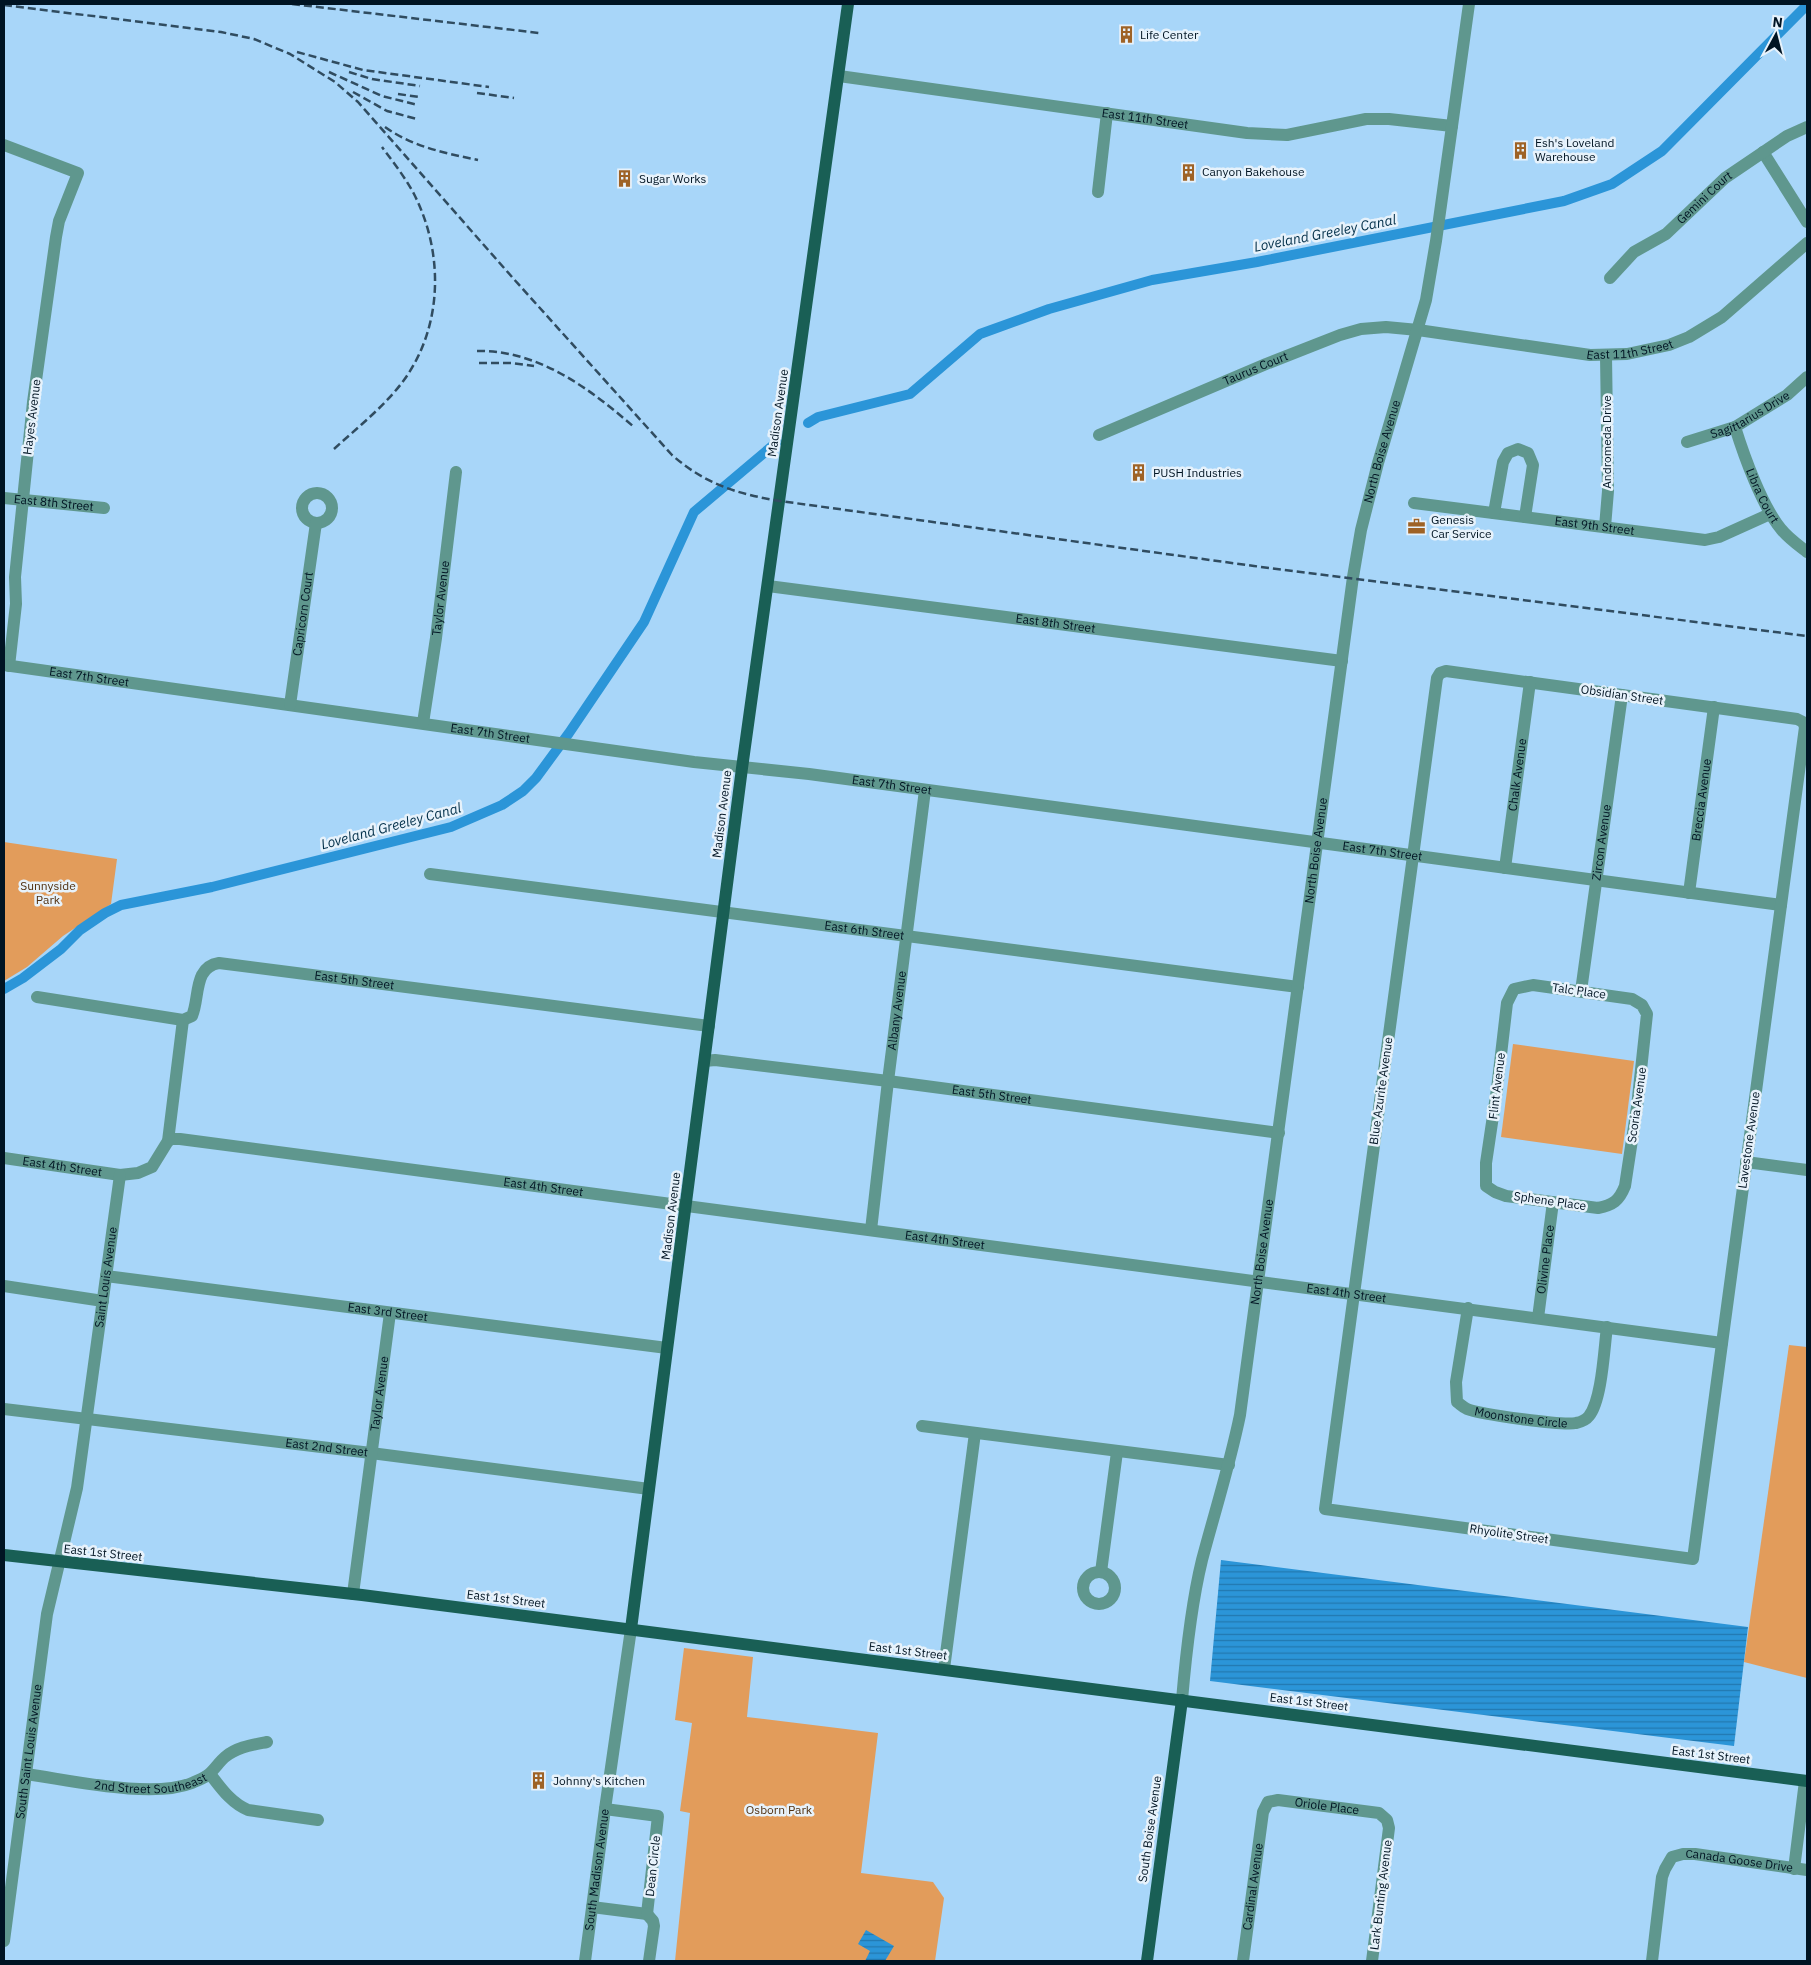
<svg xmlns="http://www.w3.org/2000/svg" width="1811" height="1965" font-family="'IBM Plex Sans',sans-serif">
	<defs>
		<pattern id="water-rules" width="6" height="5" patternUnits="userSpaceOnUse" patternTransform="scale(1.25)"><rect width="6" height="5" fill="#2b95d8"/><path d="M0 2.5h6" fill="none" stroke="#2278af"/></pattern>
	</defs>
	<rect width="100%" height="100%" fill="#a8d6f9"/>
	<g fill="#e29c5b">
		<polygon points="4,842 117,859 111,904 63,936 27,967 4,981"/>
		<polygon points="1513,1044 1634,1061 1622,1154 1501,1137"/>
		<polygon points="1789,1345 1807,1347 1807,1678 1744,1662"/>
		<polygon points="684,1648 753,1657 747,1717 878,1733 861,1873 933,1882 944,1898 935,1961 675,1961 690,1813 680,1811 692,1723 675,1720"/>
	</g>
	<g fill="url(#water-rules)">
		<polygon points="1221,1560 1748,1627 1734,1746 1210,1681"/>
		<polygon points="866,1930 894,1946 885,1961 865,1961 870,1951 858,1944"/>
	</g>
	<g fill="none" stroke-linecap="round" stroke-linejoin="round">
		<g stroke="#2b95d8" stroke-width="10">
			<polyline points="808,423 818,417 910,394 980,334 1049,309 1152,280 1257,262 1564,201 1612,184 1662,151 1807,5"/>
			<polyline points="4,989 23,978 61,949 80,930 105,913 121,905 212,887 451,827 502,805 523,791 536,778 569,733 644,622 694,512 777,442"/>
		</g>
		<g stroke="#5f978e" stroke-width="12">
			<path id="s1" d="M839,76l408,57 40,2 79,-16h23l63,7"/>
			<polyline points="4,145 78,173 59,221 56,237 33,402 15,577 16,604 9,666"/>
			<polyline points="1763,152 1807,222"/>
			<polyline points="1098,192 1107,113"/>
			<path id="s2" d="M1610,278l24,-26 32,-18 59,-56 62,-42 20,-9"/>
			<path id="s3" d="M1735,427c9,29 27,79 46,102 7,9 17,16 26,23"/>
			<path id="s4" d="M1099,435l167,-71 74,-29 21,-6 25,-2 32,3 172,25 37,-1 42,-9 20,-8 33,-20 85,-74"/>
			<path id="s5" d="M1687,442l48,-15 52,-32 20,-18"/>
			<circle cx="317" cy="508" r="15"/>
			<path id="s6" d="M4,498l100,10"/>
			<path id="s7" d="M1414,503l291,37 14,-3 51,-23"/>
			<polyline points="1494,513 1503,462 1508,453 1518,449 1528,453 1533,465 1525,517"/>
			<polyline points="1605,527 1608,491 1606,356"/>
			<path id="s8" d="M768,586l574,75"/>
			<path id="s9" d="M4,665l690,97 115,12 972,131"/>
			<polygon points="1446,671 1797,719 1803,722 1805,727 1693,1559 1325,1509 1437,678 1440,673"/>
			<path id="s10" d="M290,705l26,-182"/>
			<path id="s11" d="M423,723l13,-85 20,-166"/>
			<path id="s12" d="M1505,868l25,-186"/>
			<path id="s13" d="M430,874l868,113"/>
			<path id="s14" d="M1689,893l25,-186"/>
			<path d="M1533,985l99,14 10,6 5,9 -10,93 -12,79c-6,15 -12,19 -27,22l-92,-12 -11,-4 -9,-6v-23l11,-74 10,-86 7,-14z"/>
			<path id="s15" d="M1581,991l41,-296"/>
			<path id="s16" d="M37,997l146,23 9,-4c8,-18 1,-49 27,-53l490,63"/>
			<path id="s17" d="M705,1061l10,-1 173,21 391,52"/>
			<path id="s18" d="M168,1141l4,-2h8l1542,204"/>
			<path id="s19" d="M4,1158l116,17 18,-2 14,-6 16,-26 15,-121"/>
			<polyline points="1746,1162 1807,1170"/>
			<path id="s20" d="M871,1230l17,-149 37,-291"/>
			<path id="s21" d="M106,1276l561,72"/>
			<polyline points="4,1286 103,1301"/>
			<path id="s22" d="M1468,1308l-12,74 1,20c3,2 6,5 10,7 12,5 96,17 109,14 5,-1 10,-3 13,-7 13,-16 15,-67 18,-89"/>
			<path id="s23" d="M1538,1318l15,-116"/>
			<path id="s24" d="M4,1409l367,44 278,36"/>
			<polyline points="922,1426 1229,1465"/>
			<circle cx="1099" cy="1588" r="16"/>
			<polyline points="1101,1572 1117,1452"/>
			<path id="s25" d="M353,1594l37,-281"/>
			<polyline points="944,1669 975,1433"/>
			<path id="s26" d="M1182,1700c4,-47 9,-95 20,-140 13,-49 28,-96 38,-145l113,-838 8,-47 17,-67 48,-163 10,-59 33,-237"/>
			<path id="s27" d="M26,1774c44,6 126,25 166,9 6,-3 13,-5 17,-9 6,-5 10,-12 16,-17 12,-10 27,-12 42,-15"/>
			<path d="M210,1774c11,14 21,29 38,36l70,10"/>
			<polyline points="605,1809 658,1816 647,1914"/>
			<polyline points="1794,1869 1805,1781"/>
			<polyline points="592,1907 647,1914"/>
			<polyline points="647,1914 653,1921 654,1926 649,1961"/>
			<path id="s28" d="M4,1941l43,-327 30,-126 43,-313"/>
			<path id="s29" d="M585,1961l20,-152 26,-180"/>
			<path id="s30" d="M1243,1961l20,-149 5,-10 10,-2 101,13 8,7 2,8 -17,133"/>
			<path id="s31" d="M1652,1961l10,-84 3,-8 7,-12 11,-3h12l112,16"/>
		</g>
		<g stroke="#195f55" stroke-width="12">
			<polyline points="4,1555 362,1595 1807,1781"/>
			<polyline points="631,1629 742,768 848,4"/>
			<polyline points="1147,1961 1182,1700"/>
		</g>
		<g stroke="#304c60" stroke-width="2.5" stroke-dasharray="8 4" stroke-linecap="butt">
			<polyline points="292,4 539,33"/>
			<path d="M4,5l217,27 33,7 36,15 45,28 23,20 154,175 160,178c33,29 65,39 108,46l474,65 553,70"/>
			<polyline points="297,52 363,70 489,87"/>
			<polyline points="329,72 382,96 418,105"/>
			<polyline points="349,72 372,79 420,86"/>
			<polyline points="353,92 387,111 417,119"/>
			<polyline points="477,93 514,98"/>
			<polyline points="398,94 419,97"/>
			<path d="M385,127c28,20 60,26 93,33"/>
			<path d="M477,351c62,-1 113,38 157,76"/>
			<polyline points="479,363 511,363 534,366"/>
			<path d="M334,449c24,-22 51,-43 70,-69 39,-54 40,-127 10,-186 -9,-17 -21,-32 -32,-47"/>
		</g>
	</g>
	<defs>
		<symbol id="building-bare" viewBox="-9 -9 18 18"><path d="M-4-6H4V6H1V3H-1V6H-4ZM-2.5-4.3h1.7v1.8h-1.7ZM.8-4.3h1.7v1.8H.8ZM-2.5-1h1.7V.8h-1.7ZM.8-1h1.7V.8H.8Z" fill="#9e6225" stroke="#e7f2fb" stroke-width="2.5" paint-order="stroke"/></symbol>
		<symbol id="office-bare" viewBox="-9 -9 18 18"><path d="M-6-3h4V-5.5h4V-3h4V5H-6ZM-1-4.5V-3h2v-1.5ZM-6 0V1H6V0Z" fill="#9e6225" stroke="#e7f2fb" stroke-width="2.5" paint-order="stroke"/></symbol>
	</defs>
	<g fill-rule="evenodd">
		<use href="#building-bare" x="1114" y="22" width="25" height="25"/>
		<use href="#building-bare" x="1508" y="138" width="25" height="25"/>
		<use href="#building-bare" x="1176" y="160" width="25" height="25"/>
		<use href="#building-bare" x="612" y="166" width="25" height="25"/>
		<use href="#building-bare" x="1126" y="460" width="25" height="25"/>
		<use href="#office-bare" x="1404" y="514" width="25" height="25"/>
		<use href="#building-bare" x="526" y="1768" width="25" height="25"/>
	</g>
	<g text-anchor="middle" stroke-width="5" stroke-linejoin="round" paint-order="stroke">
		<g font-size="12" fill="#001423" stroke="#e7f2fb" text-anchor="start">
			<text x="1140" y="39">Life Center</text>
			<text x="1535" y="147">Esh's Loveland<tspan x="1535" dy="14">Warehouse</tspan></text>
			<text x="1202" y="176">Canyon Bakehouse</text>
			<text x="639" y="183">Sugar Works</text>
			<text x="1153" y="477">PUSH Industries</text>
			<text x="1431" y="524">Genesis<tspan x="1431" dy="14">Car Service</tspan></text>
			<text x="553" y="1785">Johnny's Kitchen</text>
		</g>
		<g font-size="12" fill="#001423" stroke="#e7f2fb">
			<text dy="4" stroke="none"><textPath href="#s1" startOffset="309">East 11th Street</textPath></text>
			<text dy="4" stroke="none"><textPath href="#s2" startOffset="125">Gemini Court</textPath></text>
			<text dy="4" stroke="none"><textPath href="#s4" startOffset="554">East 11th Street</textPath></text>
			<text dy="4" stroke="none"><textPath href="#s4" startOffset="170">Taurus Court</textPath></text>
			<text transform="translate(778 413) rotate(-82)" y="4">Madison Avenue</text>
			<text dy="4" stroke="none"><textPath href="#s5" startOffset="69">Sagittarius Drive</textPath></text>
			<text transform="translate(32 417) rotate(-83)" y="4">Hayes Avenue</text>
			<text transform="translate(1607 442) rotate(-90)" y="4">Andromeda Drive</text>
			<text dy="4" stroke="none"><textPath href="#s26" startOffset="1266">North Boise Avenue</textPath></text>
			<text dy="4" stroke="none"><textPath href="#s3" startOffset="74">Libra Court</textPath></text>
			<text dy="4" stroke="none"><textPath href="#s6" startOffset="50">East 8th Street</textPath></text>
			<text dy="4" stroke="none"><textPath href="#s7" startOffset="182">East 9th Street</textPath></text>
			<text dy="4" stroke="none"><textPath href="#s11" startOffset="126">Taylor Avenue</textPath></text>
			<text dy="4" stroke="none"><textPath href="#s10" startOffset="92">Capricorn Court</textPath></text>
			<text dy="4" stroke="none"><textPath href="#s8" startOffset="290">East 8th Street</textPath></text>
			<text dy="4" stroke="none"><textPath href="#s9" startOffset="86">East 7th Street</textPath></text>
			<text transform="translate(1622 695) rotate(8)" y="4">Obsidian Street</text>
			<text dy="4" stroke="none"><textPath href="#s9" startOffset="491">East 7th Street</textPath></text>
			<text dy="4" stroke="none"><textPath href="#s12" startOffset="94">Chalk Avenue</textPath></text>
			<text dy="4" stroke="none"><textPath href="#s9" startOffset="896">East 7th Street</textPath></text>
			<text dy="4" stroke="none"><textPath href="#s14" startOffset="94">Breccia Avenue</textPath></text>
			<text transform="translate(722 814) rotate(-83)" y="4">Madison Avenue</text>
			<text dy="4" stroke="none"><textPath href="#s15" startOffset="150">Zircon Avenue</textPath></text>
			<text dy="4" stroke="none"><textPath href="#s26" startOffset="861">North Boise Avenue</textPath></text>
			<text dy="4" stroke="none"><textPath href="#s9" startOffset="1391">East 7th Street</textPath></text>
			<text dy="4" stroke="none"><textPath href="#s13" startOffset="438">East 6th Street</textPath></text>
			<text dy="4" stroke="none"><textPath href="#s16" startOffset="358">East 5th Street</textPath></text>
			<text transform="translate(1579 991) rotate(8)" y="4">Talc Place</text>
			<text dy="4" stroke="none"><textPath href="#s20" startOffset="221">Albany Avenue</textPath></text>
			<text transform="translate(1497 1086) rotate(-83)" y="4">Flint Avenue</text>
			<text transform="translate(1381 1091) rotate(-82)" y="4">Blue Azurite Avenue</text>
			<text dy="4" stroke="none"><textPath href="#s17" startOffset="289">East 5th Street</textPath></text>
			<text transform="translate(1637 1105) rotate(-82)" y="4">Scoria Avenue</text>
			<text transform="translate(1749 1140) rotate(-82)" y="4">Lavestone Avenue</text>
			<text dy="4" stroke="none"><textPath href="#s19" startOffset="59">East 4th Street</textPath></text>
			<text dy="4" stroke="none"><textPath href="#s18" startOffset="379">East 4th Street</textPath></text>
			<text transform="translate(1550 1201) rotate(8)" y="4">Sphene Place</text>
			<text transform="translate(671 1216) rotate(-83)" y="4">Madison Avenue</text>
			<text dy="4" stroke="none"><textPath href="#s18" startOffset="784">East 4th Street</textPath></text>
			<text dy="4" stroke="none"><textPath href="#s26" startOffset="456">North Boise Avenue</textPath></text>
			<text dy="4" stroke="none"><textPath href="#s23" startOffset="59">Olivine Place</textPath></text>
			<text dy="4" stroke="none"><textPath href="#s28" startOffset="672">Saint Louis Avenue</textPath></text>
			<text dy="4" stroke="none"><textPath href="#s18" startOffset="1189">East 4th Street</textPath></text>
			<text dy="4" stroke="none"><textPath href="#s21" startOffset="284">East 3rd Street</textPath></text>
			<text dy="4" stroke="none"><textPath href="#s25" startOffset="202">Taylor Avenue</textPath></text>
			<text dy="4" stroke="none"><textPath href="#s22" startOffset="162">Moonstone Circle</textPath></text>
			<text dy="4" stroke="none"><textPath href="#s24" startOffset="325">East 2nd Street</textPath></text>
			<text transform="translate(1509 1534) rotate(8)" y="4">Rhyolite Street</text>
			<text transform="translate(103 1553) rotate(6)" y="4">East 1st Street</text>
			<text transform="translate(506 1599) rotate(7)" y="4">East 1st Street</text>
			<text transform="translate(908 1651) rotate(7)" y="4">East 1st Street</text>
			<text transform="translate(1309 1702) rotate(7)" y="4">East 1st Street</text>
			<text dy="4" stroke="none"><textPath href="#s28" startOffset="191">South Saint Louis Avenue</textPath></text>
			<text transform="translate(1711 1755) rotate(7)" y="4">East 1st Street</text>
			<text dy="4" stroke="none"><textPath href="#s27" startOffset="126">2nd Street Southeast</textPath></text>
			<text dy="4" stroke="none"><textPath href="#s30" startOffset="221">Oriole Place</textPath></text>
			<text transform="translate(1150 1829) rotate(-82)" y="4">South Boise Avenue</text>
			<text dy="4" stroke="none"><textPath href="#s31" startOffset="175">Canada Goose Drive</textPath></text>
			<text transform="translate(653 1866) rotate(-84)" y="4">Dean Circle</text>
			<text dy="4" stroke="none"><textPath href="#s29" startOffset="92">South Madison Avenue</textPath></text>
			<text dy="4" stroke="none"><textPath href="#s30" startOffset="75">Cardinal Avenue</textPath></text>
			<text transform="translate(1381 1895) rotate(-83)" y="4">Lark Bunting Avenue</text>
		</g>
		<g font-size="12" fill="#502f0e" stroke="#e7f2fb">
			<text x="48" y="890">Sunnyside<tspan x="48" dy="14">Park</tspan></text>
			<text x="779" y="1814">Osborn Park</text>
		</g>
		<g font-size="14" font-style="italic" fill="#022f49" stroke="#e7f2fb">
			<text transform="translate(1325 233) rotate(-11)" y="5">Loveland Greeley Canal</text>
			<text transform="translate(391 826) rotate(-15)" y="5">Loveland Greeley Canal</text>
		</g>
	</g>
	<rect width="1811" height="1965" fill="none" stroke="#001423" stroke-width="10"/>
	<g transform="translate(1776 35) rotate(7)" stroke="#e7f2fb" stroke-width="4" paint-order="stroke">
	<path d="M0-4L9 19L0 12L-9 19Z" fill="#001423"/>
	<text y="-8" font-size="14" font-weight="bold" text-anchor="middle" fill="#001423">N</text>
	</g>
</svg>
